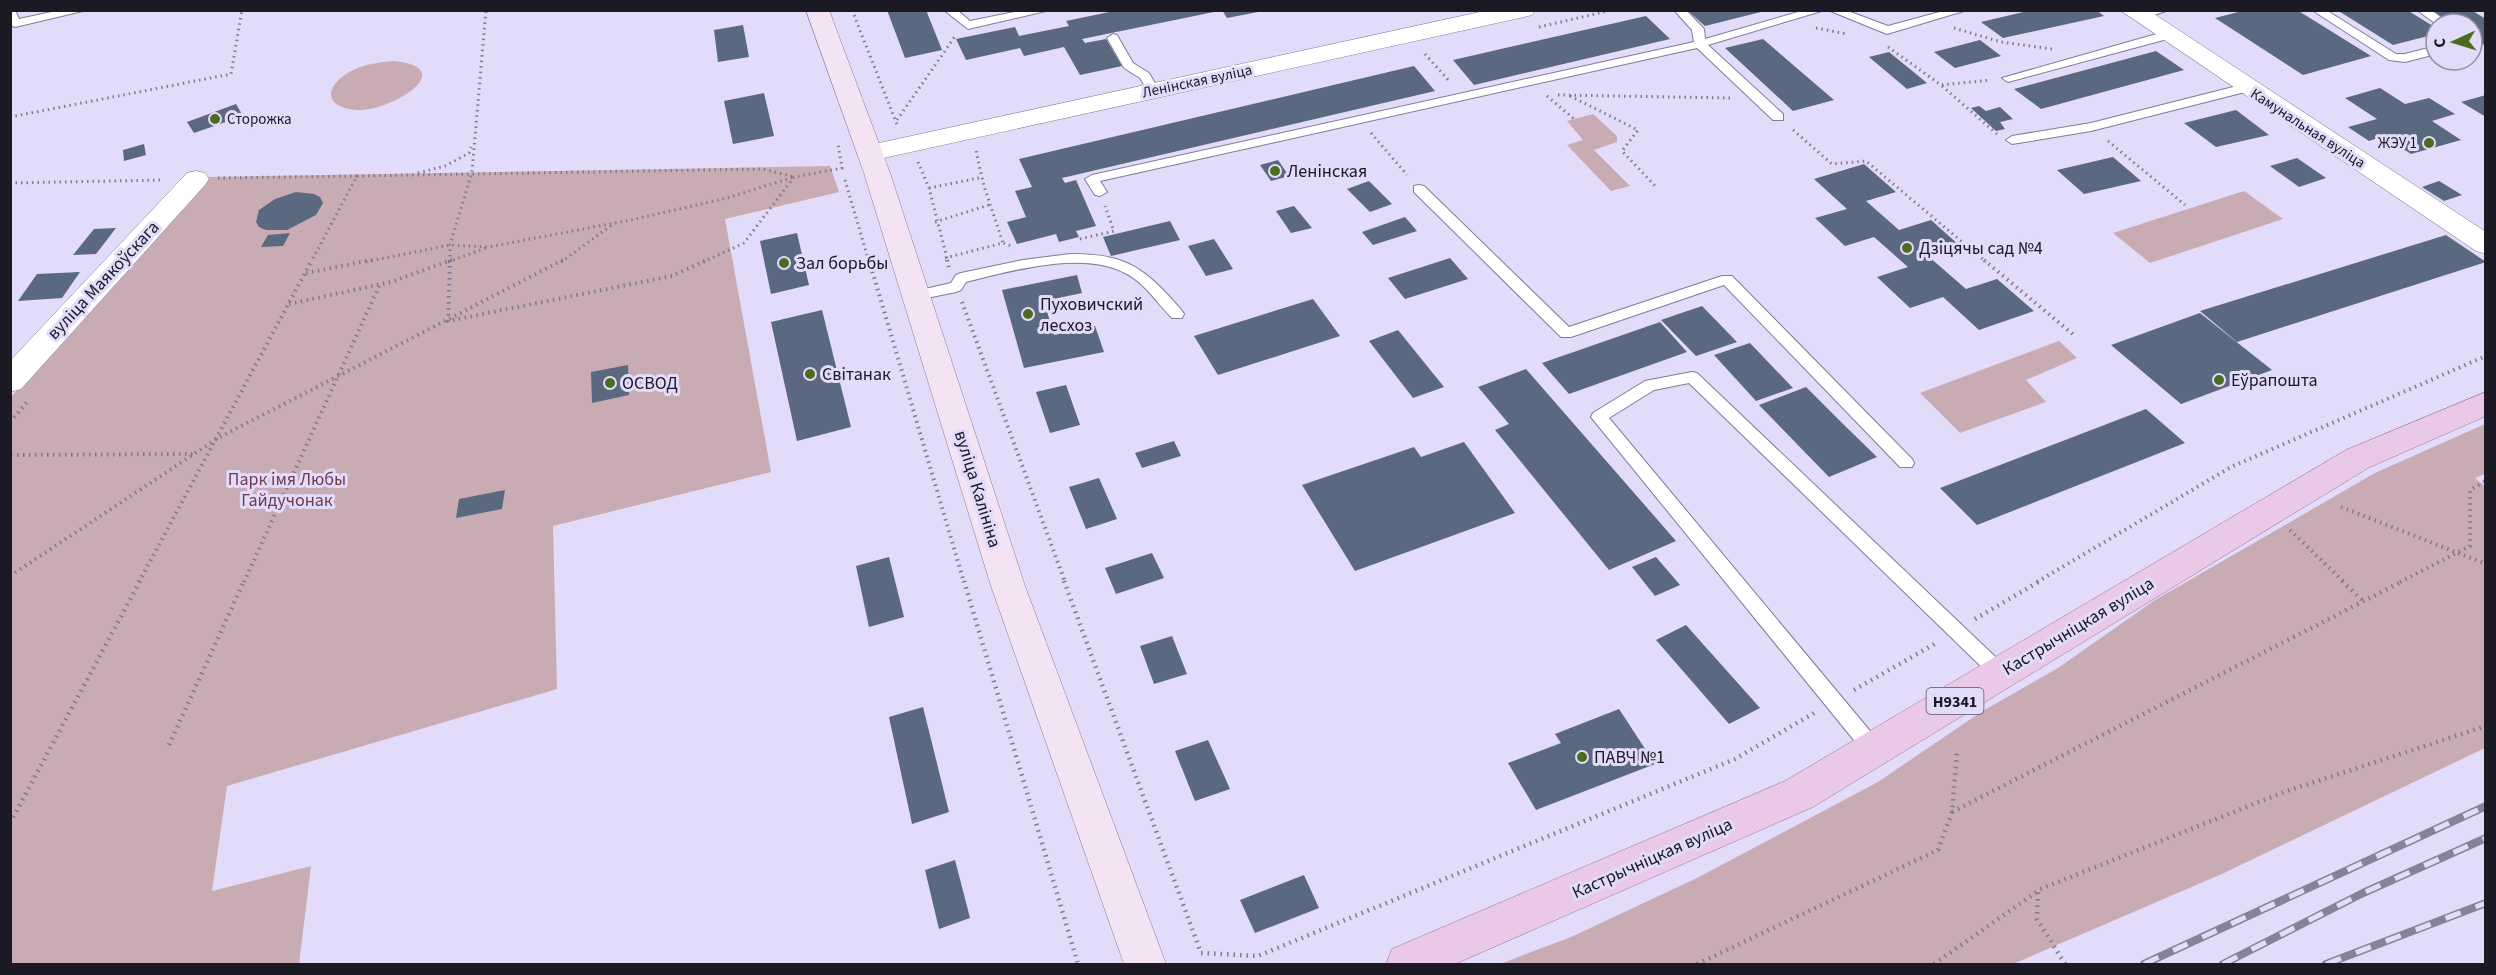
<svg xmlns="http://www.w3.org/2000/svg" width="2496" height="975" font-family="'Source Sans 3',sans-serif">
	<rect width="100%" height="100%" fill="#e2dbfa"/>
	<g fill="#c9acb3">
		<path d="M394,61c67,7 -2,50 -36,49 -37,-2 -33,-26 -5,-40 13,-6 27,-8 41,-9z"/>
		<polygon points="1593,114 1617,136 1617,142 1594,150 1630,186 1611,191 1567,145 1583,140 1567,121"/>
		<polygon points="830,166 839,192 725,219 771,472 553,526 557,689 227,786 212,891 311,866 299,964 11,964 11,397 207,177"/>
		<polygon points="2244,191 2283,219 2150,263 2113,233"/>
		<polygon points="2059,341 2077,358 2026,380 2046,402 1960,433 1920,393"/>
		<polygon points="2485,424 2485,474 2475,478 2486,487 2485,748 2224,873 2013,964 1500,964 1571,937 1697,878 1878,782 1981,712 2058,668 2155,600 2375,473"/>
	</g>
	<g fill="#5a6880">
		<polygon points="887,10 926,10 942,50 905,58"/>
		<polygon points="1119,10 1214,12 1082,39 1085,43 1106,39 1122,66 1080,75 1064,47 1024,56 1020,48 966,60 956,39 1015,27 1019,36 1069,26 1066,21"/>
		<polygon points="1222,10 1258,10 1258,12 1227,18"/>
		<polygon points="1687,10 1765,10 1765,11 1705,26"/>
		<polygon points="2032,10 2096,10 2104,16 2003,38 1981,22"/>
		<polygon points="2246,10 2297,10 2371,56 2303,75 2215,18"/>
		<polygon points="2337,10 2407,10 2436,28 2436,34 2393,45"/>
		<polygon points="2427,10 2471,10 2486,19 2486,46 2472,38 2472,24 2449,24"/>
		<polygon points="1646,16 1670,39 1474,85 1453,60"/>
		<polygon points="743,25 749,57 718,62 714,30"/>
		<polygon points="1763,39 1834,100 1793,111 1725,48"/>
		<polygon points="1980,40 2001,56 1955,68 1934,52"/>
		<polygon points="2156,51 2184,70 2041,109 2014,89"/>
		<polygon points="1889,52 1927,83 1907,89 1869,57"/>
		<polygon points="1414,66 1435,91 1062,178 1065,183 1076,180 1096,226 1076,231 1079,237 1059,242 1056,234 1017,244 1007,222 1026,217 1015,191 1032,187 1019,159"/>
		<polygon points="2380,88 2405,104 2429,98 2455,114 2432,121 2461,140 2411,154 2384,136 2369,141 2348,127 2377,119 2345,98"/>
		<polygon points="764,93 774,136 733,144 724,101"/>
		<polygon points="2486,95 2486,117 2461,102"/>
		<polygon points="236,104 243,116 194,133 187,122"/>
		<polygon points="1979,106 1986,111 2000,107 2013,119 2000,122 2005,129 1996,131 1971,108"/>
		<polygon points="2236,110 2269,135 2216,147 2184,123"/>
		<polygon points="144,144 146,155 124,161 123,150"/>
		<polygon points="2113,157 2141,181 2084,194 2057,170"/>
		<polygon points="2297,158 2326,178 2299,187 2270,166"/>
		<polygon points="1278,160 1289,176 1271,181 1260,165"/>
		<polygon points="1864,164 1896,192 1866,201 1899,230 1931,220 1960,246 1928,256 1966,289 1997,279 2034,311 1979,330 1943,297 1910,308 1877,277 1908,267 1874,237 1845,246 1815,218 1847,209 1814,179"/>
		<polygon points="1369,181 1392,204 1370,212 1347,189"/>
		<polygon points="2439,181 2462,195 2444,201 2422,187"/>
		<polygon points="296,192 314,194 320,197 323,203 316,215 287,230 266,230 259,227 256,222 259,210 275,199"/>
		<polygon points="1294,206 1312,228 1291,233 1276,211"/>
		<polygon points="1405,217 1417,231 1373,245 1362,232"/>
		<polygon points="1170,221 1180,240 1111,256 1103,237"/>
		<polygon points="116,228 96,254 73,255 94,229"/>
		<polygon points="290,233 283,246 261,247 268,235"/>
		<polygon points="797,233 809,285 771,294 760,241"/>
		<polygon points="2446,235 2486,262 2237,342 2200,311"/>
		<polygon points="1214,239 1233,269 1206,276 1188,246"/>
		<polygon points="1450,258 1468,279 1405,299 1388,278"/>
		<polygon points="80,272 62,298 18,301 37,274"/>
		<polygon points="1077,275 1082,293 1044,301 1054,335 1095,326 1104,352 1024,368 1002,290"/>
		<polygon points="1313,299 1340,336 1218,375 1194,336"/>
		<polygon points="1702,306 1737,342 1696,356 1661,320"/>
		<polygon points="822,310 851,427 797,441 771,322"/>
		<polygon points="2200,313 2272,370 2181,404 2111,345"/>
		<polygon points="1660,322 1687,352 1569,394 1542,363"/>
		<polygon points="1398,330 1444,387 1413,398 1369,341"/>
		<polygon points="1750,343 1793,388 1756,401 1714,355"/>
		<polygon points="628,365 629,395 592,403 591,372"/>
		<polygon points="1526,369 1676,541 1609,570 1495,430 1509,424 1478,387"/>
		<polygon points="1066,385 1080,425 1050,433 1036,392"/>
		<polygon points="1806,387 1841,422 1877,457 1829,477 1759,405"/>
		<polygon points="2146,409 2185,443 1977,525 1940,488"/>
		<polygon points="1174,441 1181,456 1142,468 1135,453"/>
		<polygon points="1464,442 1515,513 1355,571 1302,485 1414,447 1421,457"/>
		<polygon points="1099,478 1117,519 1086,529 1069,487"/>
		<polygon points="505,490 502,509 456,518 459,499"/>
		<polygon points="1152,553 1164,578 1116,594 1105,568"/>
		<polygon points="889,557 904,617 869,627 856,566"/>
		<polygon points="1656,557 1680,585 1655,596 1632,567"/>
		<polygon points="1686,625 1760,708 1729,724 1656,640"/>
		<polygon points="1172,636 1187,674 1154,684 1140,646"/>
		<polygon points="923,707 949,812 912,824 889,717"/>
		<polygon points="1619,709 1655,764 1536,810 1508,763 1561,743 1555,734"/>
		<polygon points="1208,740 1230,789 1195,801 1175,751"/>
		<polygon points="955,860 970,918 939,929 925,870"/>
		<polygon points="1304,875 1319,908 1255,933 1240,900"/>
	</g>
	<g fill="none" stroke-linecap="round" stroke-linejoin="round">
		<defs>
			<g id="lane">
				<polygon points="10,10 15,10 19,19 61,10 87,10 15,27 10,25"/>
				<polygon points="944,10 957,10 970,21 1024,10 1050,10 968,29"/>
				<polygon points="1674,10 1686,10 1704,29 1705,39 1805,10 1825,10 1708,45 1783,114 1783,120 1773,120 1697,48 1100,181 1107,192 1100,196 1095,195 1085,179 1092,175 1694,42 1692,30"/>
				<polygon points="1828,10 1845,10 1888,26 1947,10 1967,10 1887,34"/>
				<polygon points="2147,10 2169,10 2139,20 2133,16"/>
				<polygon points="2312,10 2326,10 2396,54 2405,54 2436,46 2436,54 2405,62 2389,60"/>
				<polygon points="2417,10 2431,10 2450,24 2436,24"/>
				<polygon points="2167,31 2171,32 2171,38 2008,82 2002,78"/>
				<polygon points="1113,34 1117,35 1133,63 1149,73 1159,90 1157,93 1149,93 1140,78 1124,68 1107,38"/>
				<polygon points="2245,84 2251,88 2249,91 2091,131 2012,144 2006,140 2012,136 2091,123"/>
				<polygon points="1419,185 1424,186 1569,327 1722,276 1732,276 1912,459 1914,463 1912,467 1900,467 1724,285 1571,337 1561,337 1414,192 1414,186"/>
				<path d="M1070,254c44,0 66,7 96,39 6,7 13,13 18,21l-2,4h-10c-15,-15 -28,-36 -47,-45 -43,-23 -114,-2 -159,9l-5,8 -5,2 -39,8 -7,-5 2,-3 39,-9 5,-8 5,-2 62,-13z"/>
				<polygon points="1692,372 1697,373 2006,667 2009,673 2006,679 2000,681 1994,679 1689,383 1654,390 1609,418 1880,743 1883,749 1880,755 1873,758 1866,755 1591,417 1593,413 1645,381"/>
			</g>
			<g id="street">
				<polygon points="1489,10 1535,10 1532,15 1524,17 870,161 861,159 857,153 861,147 870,145"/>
				<polygon points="2120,10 2148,10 2486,232 2486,254 2476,251"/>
				<polygon points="196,171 205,173 209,179 205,185 21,389 10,392 10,361 187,173"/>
			</g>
			<polygon id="secondary" points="806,10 829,10 890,173 1025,586 1166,964 1124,964 991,586 864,173"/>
			<polygon id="primary" points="2486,392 2486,416 2368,468 1813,807 1455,964 1386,964 1392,949 1785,781 2346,450"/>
		</defs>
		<use href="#lane" stroke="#817b97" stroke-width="2"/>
		<use href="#street" stroke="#817b97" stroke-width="1"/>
		<use href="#secondary" stroke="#817b97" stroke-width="1"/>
		<use href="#primary" stroke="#987399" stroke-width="1"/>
		<g stroke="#7f7b8f" stroke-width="3" stroke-dasharray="1.5 4" stroke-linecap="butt">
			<polyline points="852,10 898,127"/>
			<polyline points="1539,27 1612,10"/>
			<polyline points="1816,28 1847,34"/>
			<polyline points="1954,28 2001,42 2052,49"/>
			<polyline points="1888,47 1941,85 1991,80"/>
			<polyline points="1425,54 1450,82"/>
			<polyline points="1942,86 1997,134"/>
			<polyline points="1558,95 1731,98"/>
			<polyline points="1547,96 1574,119"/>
			<polyline points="1570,96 1638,130 1622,151 1657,188"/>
			<polyline points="10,117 231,74 242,10"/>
			<polyline points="897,120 956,35"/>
			<polyline points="1793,130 1832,164 1866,161 1986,262"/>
			<polyline points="1371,133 1407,175"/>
			<polyline points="2108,141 2185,205"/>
			<polyline points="976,151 984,186 1003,243"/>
			<polyline points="918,162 929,188 948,262"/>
			<polyline points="418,173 445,166 469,153 471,147"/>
			<polyline points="357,176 763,169 794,177 727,198 631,220 488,247 450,245 365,262"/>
			<polyline points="218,178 357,176 311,262"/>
			<polyline points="845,180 869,262"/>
			<polyline points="10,183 163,180"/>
			<polyline points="929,188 979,178"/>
			<polyline points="935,222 992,204"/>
			<polyline points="1080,239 1114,231 1105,206"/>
			<polyline points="945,258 1003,243 1014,247"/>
			<polyline points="448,262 486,248"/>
			<polyline points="450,262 450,245 472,172 486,10"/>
			<polyline points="561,262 612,225"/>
			<polyline points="703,262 744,243 794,177 842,168 838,144"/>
		</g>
		<g stroke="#7f7b8f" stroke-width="4" stroke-dasharray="1.5 4.5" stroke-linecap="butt">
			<polyline points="450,260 448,321 672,276 707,260"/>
			<polyline points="869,260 964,582"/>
			<polyline points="947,260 949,267"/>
			<polyline points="1984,260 2075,336"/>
			<polyline points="306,273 372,260"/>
			<polyline points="962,302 1065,582"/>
			<polyline points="289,304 391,282 452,260"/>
			<polyline points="10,422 28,401"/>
			<polyline points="11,455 194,454"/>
			<polyline points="2341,507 2486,564"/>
			<polyline points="2290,530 2344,582"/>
			<polyline points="10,576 218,438 563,260"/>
			<polyline points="139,582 312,260"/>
			<polyline points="244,582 380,284"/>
			<polyline points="2037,582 2231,467 2486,356"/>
			<polyline points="2400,582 2470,546 2470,490 2486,481"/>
		</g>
		<g stroke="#7f7b8f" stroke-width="4.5" stroke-dasharray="1.5 5" stroke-linecap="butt">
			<polyline points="964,581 1078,964"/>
			<polyline points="1064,581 1201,953 1258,956 1735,759 1816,712"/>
			<polyline points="2342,581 2363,601"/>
			<polyline points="1975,619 2040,581"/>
			<polyline points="1854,690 1938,642"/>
			<polyline points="169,745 244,581"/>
			<polyline points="1952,812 2403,581"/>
			<polyline points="10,823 140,581"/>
			<polyline points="1697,964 1938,850 1952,812 1957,752"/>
			<polyline points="1934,964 2038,891"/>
			<polyline points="2065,964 2037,919 2038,890 2284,792 2486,726"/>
		</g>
		<use href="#lane" fill="#fff" fill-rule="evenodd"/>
		<use href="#street" fill="#fff" fill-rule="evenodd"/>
		<use href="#secondary" fill="#f4e3f3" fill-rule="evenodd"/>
		<use href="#primary" fill="#e9c8e8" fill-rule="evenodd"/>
		<defs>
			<g id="rail">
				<polyline points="2144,964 2486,806"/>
				<polyline points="2223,964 2363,893 2486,838"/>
				<polyline points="2326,964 2486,903"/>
			</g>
		</defs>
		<use href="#rail" stroke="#878297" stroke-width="8"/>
		<use href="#rail" stroke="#e2dbfa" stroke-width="5" stroke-dasharray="16" stroke-linecap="butt"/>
	</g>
	<g fill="#4b6b20" stroke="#e2dbfa" stroke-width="2">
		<circle cx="215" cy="119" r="6"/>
		<circle cx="2429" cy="143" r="6"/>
		<circle cx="1275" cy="171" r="6"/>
		<circle cx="1907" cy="248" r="6"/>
		<circle cx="784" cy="263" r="6"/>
		<circle cx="1028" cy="314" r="6"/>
		<circle cx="810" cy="374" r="6"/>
		<circle cx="2219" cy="380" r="6"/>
		<circle cx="610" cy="383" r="6"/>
		<circle cx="1582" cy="757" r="6"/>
	</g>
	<g text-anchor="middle" stroke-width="6" stroke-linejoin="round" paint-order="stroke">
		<g font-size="15" fill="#1b1923" stroke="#e2dbfa">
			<text transform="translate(1197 81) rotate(-12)" y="5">Ленінская вуліца</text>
			<text transform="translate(2308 128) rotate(33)" y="5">Камунальная вуліца</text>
		</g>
		<g font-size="15" fill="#1b1923" stroke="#e2dbfa" text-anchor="start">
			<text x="227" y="124">Сторожка</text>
			<text x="2417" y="148" text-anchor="end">ЖЭУ 1</text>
		</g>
		<rect fill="#e2dbfa" stroke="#575364" stroke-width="1.5" x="1926.5" y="688" width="57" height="26" rx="4.5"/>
		<g font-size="16" font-weight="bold" fill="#1b1923">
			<text x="1955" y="707">Н9341</text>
		</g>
		<g font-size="18" fill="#1b1923" stroke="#e2dbfa" text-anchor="start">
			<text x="1287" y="177">Ленінская</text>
			<text x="1919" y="254">Дзіцячы сад №4</text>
			<text x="796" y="269">Зал борьбы</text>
			<text x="1040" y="310">Пуховичский<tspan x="1040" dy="21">лесхоз</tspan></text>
			<text x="822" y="380">Світанак</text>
			<text x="2231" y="386">Еўрапошта</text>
			<text x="622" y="389">ОСВОД</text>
			<text x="1594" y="763">ПАВЧ №1</text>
		</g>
		<g font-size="18" fill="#1b1923" stroke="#e2dbfa">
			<text transform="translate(103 280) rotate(-47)" y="6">вуліца Маякоўскага</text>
			<text transform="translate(978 489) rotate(73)" y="6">вуліца Калініна</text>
			<text transform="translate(2078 626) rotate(-31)" y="6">Кастрычніцкая вуліца</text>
			<text transform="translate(1652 858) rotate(-24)" y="6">Кастрычніцкая вуліца</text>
		</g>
		<g font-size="18" fill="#6f3d4c" stroke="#e2dbfa">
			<text x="287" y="485">Парк імя Любы<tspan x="287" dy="21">Гайдучонак</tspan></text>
		</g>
	</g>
	<rect width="2496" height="975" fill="none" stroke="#1b1923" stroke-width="24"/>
	<g transform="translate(2454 42) rotate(266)"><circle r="28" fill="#e2dbfa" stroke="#928da4" stroke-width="1.5"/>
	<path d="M0-4.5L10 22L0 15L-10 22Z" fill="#4b6b20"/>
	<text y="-9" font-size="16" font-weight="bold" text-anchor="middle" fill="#1b1923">С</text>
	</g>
</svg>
